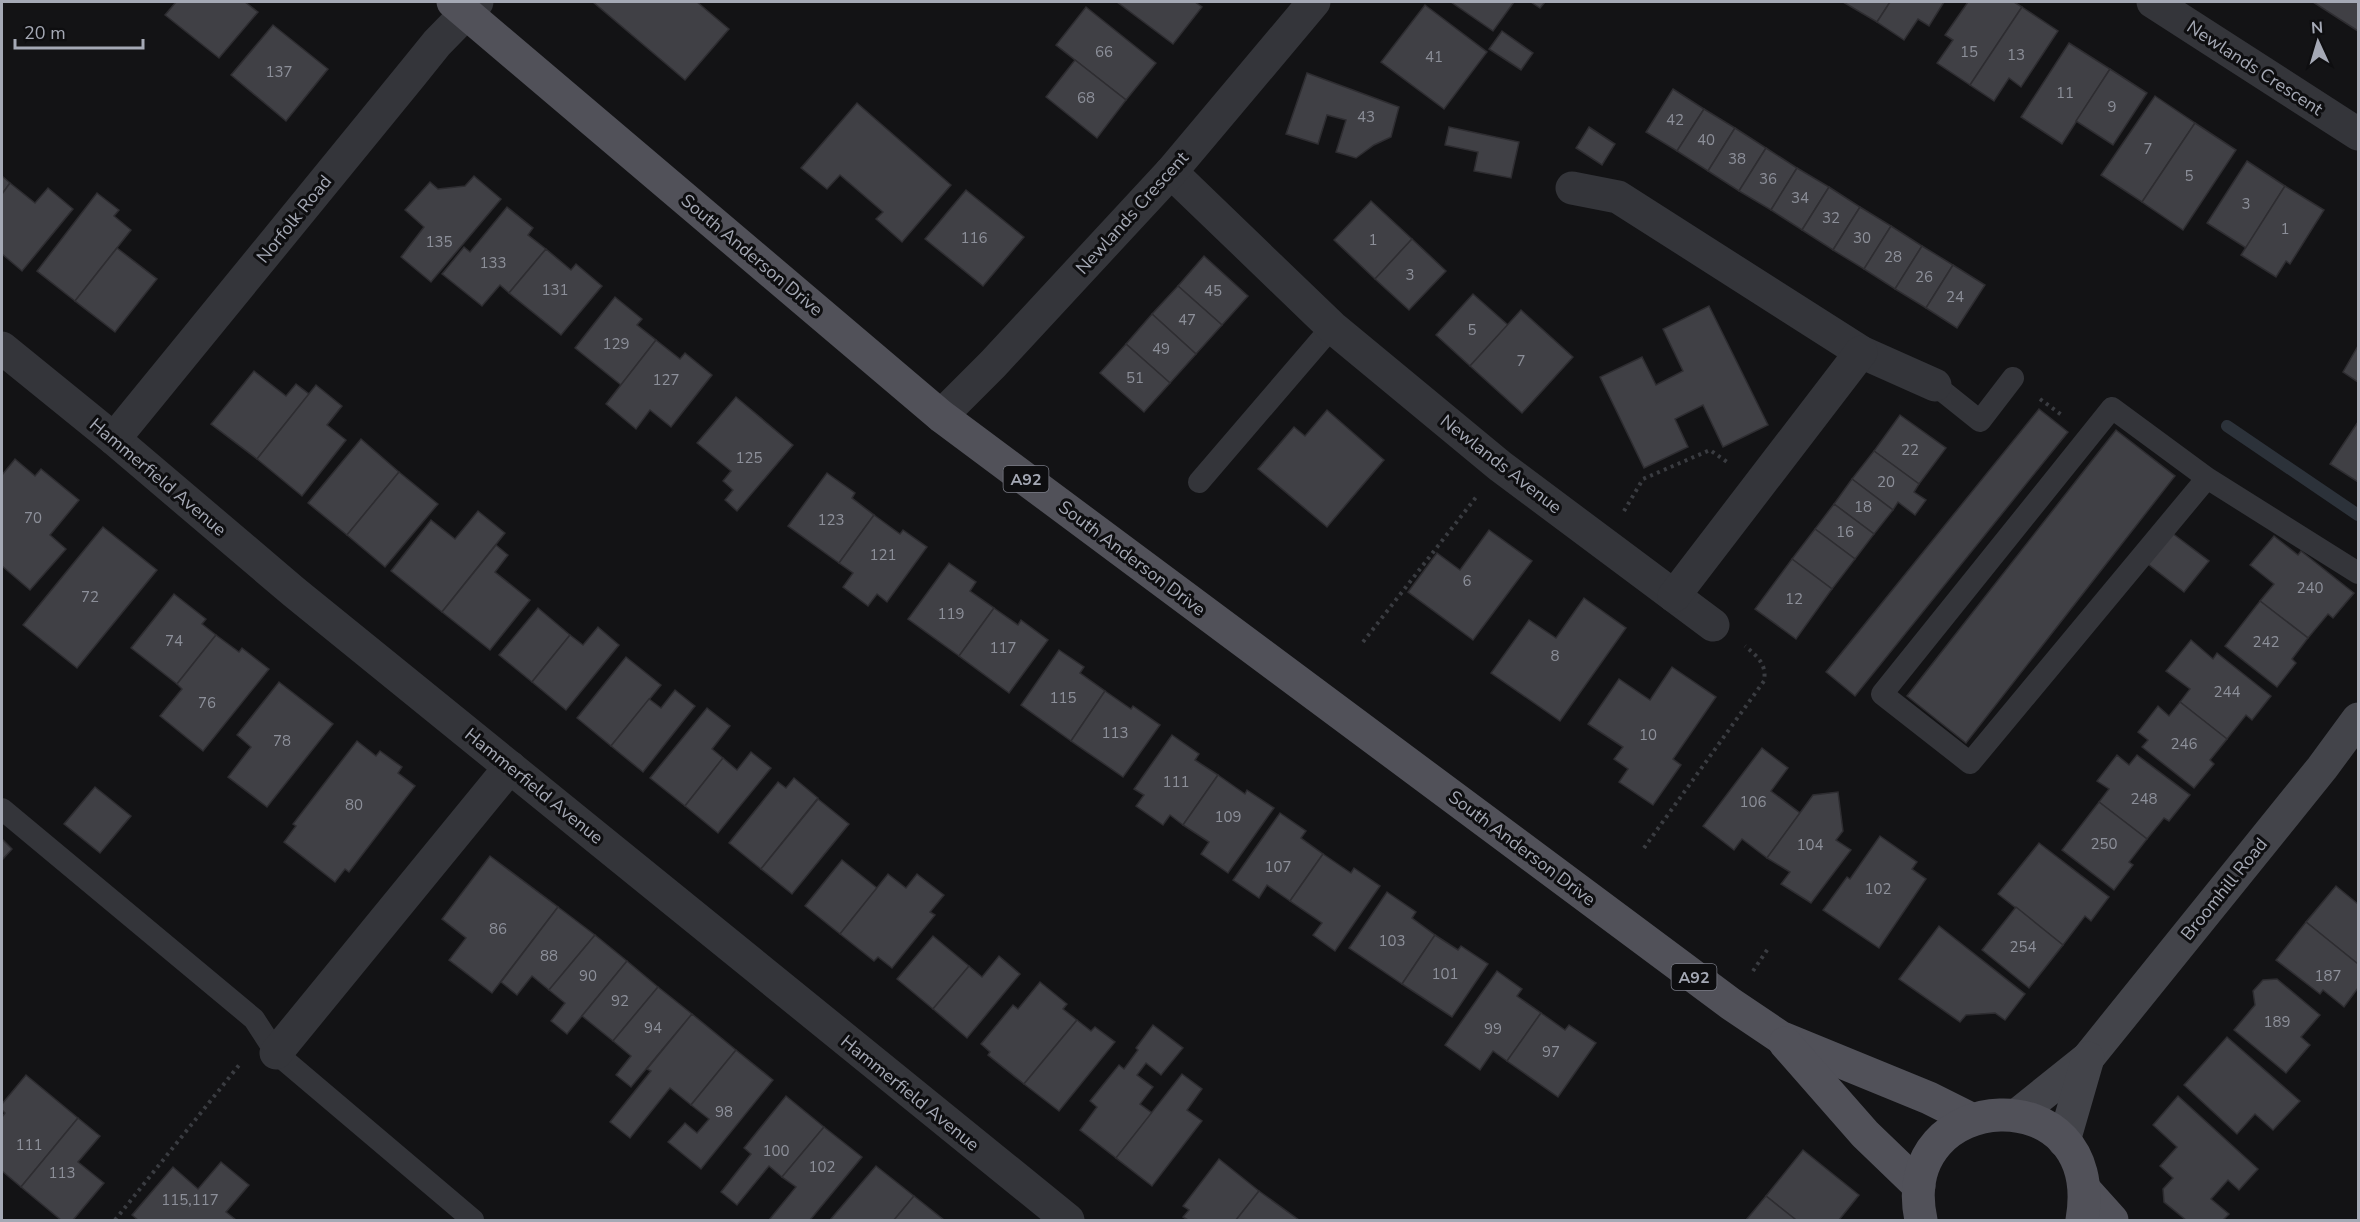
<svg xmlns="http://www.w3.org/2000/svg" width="2360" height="1222" font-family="'Nunito Sans',sans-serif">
	<rect width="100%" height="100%" fill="#131315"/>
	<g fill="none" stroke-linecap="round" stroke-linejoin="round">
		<polyline stroke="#2c323a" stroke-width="12" points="2227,426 2358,515"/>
	</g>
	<g fill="#404045" stroke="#2e2d31" stroke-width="1.5">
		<polygon points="176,2 245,2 258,12 219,58 165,15"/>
		<polygon points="593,2 697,2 729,29 685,80"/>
		<polygon points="1117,2 1195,2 1202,7 1173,44"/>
		<polygon points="1451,2 1514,2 1493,31"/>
		<polygon points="1531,2 1545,2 1540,8"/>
		<polygon points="1843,2 1890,2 1877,22"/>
		<polygon points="1890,2 1944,2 1929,26 1918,19 1904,40 1877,22"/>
		<polygon points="1968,2 2014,2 2022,7 1970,85 1937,63 1953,40 1945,35"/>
		<polygon points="2313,2 2358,2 2358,31"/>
		<polygon points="1425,5 1487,52 1444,109 1381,62"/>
		<polygon points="1086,7 1156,63 1126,100 1056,45"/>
		<polygon points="2022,7 2058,31 2021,87 2009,78 1994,101 1970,85"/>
		<polygon points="273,25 328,69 286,121 231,75"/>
		<polygon points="1502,31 1533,53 1521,70 1489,49"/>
		<polygon points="2069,43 2110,69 2062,144 2021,117"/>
		<polygon points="1075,60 1126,100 1097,138 1046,97"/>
		<polygon points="2110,69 2147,93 2113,145 2076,121"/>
		<polygon points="1307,73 1399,107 1391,137 1374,145 1356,158 1336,152 1346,120 1327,115 1318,144 1286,134"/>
		<polygon points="1673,89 1704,109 1677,151 1646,132"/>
		<polygon points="2155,96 2195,123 2142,202 2101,175"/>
		<polygon points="857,103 951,185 902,242 876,219 883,212 840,175 827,189 801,168"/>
		<polygon points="1704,109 1735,128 1708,171 1677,151"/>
		<polygon points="2195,123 2236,150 2183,230 2142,202"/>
		<polygon points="1449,127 1519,142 1511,178 1474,171 1478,152 1445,145"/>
		<polygon points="1589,127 1615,144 1602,165 1576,148"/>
		<polygon points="1735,128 1766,148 1739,191 1708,171"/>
		<polygon points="1766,148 1797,168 1771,210 1739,191"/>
		<polygon points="2247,161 2285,186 2246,248 2207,223"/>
		<polygon points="1797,168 1829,187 1802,230 1771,210"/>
		<polygon points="2,176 10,183 2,194"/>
		<polygon points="474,176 501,199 431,282 401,257 424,227 405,210 430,182 438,189 465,186"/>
		<polygon points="10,183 35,203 48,188 73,209 22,271 2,254 2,194"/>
		<polygon points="2285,186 2324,210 2290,264 2286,261 2276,277 2241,255"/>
		<polygon points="1829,187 1860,207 1833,250 1802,230"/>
		<polygon points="966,190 1024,237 983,286 925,239"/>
		<polygon points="97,193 119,210 114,216 131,230 75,301 37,271"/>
		<polygon points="1371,201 1412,239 1375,279 1334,240"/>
		<polygon points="507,207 533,228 528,235 546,249 509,293 500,285 482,306 442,274 464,247 470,252"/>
		<polygon points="1860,207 1891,226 1864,269 1833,250"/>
		<polygon points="1891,226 1922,246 1895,289 1864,269"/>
		<polygon points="1412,239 1446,271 1409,310 1375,279"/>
		<polygon points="1922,246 1953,265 1926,308 1895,289"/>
		<polygon points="117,248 157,279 115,332 75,301"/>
		<polygon points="546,249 571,270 576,264 602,286 561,335 509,293"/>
		<polygon points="1204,256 1248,296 1222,325 1178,286"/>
		<polygon points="1953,265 1985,285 1957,328 1926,308"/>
		<polygon points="1178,286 1222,325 1196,354 1152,314"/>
		<polygon points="1473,294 1508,325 1470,366 1436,335"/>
		<polygon points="615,297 642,319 637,325 656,340 621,385 575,348"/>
		<polygon points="1709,306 1768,425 1723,447 1703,405 1675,419 1688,447 1644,468 1600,377 1642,357 1656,385 1683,371 1663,329"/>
		<polygon points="1521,310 1573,357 1522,413 1470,366"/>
		<polygon points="1152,314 1196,354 1170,383 1126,344"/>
		<polygon points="656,340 680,359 685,353 712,375 671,427 650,410 636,429 606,404"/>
		<polygon points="1126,344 1170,383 1144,412 1100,373"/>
		<polygon points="2358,346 2358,382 2343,372"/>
		<polygon points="254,371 286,396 296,384 309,394 257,459 211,424"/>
		<polygon points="316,385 342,406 327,425 346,440 302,496 257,459"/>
		<polygon points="736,397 793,445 737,511 725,500 733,490 723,481 731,471 697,443"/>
		<polygon points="2039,409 2068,432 1855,696 1826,672"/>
		<polygon points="1327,410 1384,460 1327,527 1258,469 1294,427 1305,436"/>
		<polygon points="1900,415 1946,448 1919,484 1874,451"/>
		<polygon points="2358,422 2358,482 2330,464"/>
		<polygon points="2116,430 2175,476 1966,743 1907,696"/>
		<polygon points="361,439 399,472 347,535 308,503"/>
		<polygon points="1874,451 1919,484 1914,492 1926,500 1915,515 1898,502 1893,510 1852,479"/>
		<polygon points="15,459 35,476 41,469 79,500 50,535 66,549 30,590 2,566 2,475"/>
		<polygon points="399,472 438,504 385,567 347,535"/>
		<polygon points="827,473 855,493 852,498 874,515 839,563 788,526"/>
		<polygon points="1852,479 1893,510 1874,534 1834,504"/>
		<polygon points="1834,504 1874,534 1855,559 1815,529"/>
		<polygon points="478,511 505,533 442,612 391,571 431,520 455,539"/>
		<polygon points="874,515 900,534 903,530 927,547 887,602 877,594 868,606 843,587 853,573 839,563"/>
		<polygon points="103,527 157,570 77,668 23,625"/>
		<polygon points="1815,529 1855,559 1832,589 1792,559"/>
		<polygon points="1489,530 1532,561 1473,640 1408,592 1437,553 1460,570"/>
		<polygon points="2172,533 2209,561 2184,592 2148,564"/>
		<polygon points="2274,536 2298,555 2301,551 2354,593 2333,618 2328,614 2308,638 2260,601 2274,584 2250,565"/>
		<polygon points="496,545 508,555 495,572 530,600 490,650 442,612"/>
		<polygon points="1792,559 1832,589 1796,639 1755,609"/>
		<polygon points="949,563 976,582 970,591 994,608 959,656 908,619"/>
		<polygon points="174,594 206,619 202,624 216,635 177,684 131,648"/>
		<polygon points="1584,598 1626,628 1560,721 1491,673 1529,620 1556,638"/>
		<polygon points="2260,601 2308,638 2292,659 2296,663 2277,687 2225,646"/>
		<polygon points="538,608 570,635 532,682 499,655"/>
		<polygon points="994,608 1018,625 1021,620 1048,640 1009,693 959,656"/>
		<polygon points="598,627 619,645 566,710 532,682 570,635 583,645"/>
		<polygon points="216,635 239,652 242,648 269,669 203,751 160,716 182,689 177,684"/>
		<polygon points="2191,640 2213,659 2217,653 2271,696 2252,720 2246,715 2227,739 2180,702 2190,689 2166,671"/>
		<polygon points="1059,650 1084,667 1080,673 1105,691 1071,741 1021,705"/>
		<polygon points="626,657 661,685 611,746 577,718"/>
		<polygon points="1672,667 1716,697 1673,759 1681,765 1653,805 1619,782 1628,769 1614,759 1623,747 1588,724 1619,679 1650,700"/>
		<polygon points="279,682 333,724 267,807 228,777 251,747 237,735"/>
		<polygon points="675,690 695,706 643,772 611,746 649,699 661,708"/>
		<polygon points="1105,691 1131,709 1133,706 1160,725 1123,777 1071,741"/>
		<polygon points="2180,702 2227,739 2210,760 2214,764 2194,788 2142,747 2148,740 2138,732 2158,706 2169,716"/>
		<polygon points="707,708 730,726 712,749 723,758 685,806 650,778"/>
		<polygon points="1172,735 1199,754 1195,760 1218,775 1183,825 1170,815 1163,825 1136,806 1144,795 1134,789"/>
		<polygon points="357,741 376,756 380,751 402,767 398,773 415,786 349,872 345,869 335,882 284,842 296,826 293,824"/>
		<polygon points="1762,748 1788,768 1771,791 1800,813 1767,858 1742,839 1734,850 1703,826"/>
		<polygon points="751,752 771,768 718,833 685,806 723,758 737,770"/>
		<polygon points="2117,755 2129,765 2137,755 2190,795 2169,821 2164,818 2147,839 2099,802 2109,789 2097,781"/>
		<polygon points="1218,775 1245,794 1247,790 1274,808 1228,873 1201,854 1209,842 1183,825"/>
		<polygon points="794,778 818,798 761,869 729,843 778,782 786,788"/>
		<polygon points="95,787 131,816 100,853 64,824"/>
		<polygon points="1838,792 1843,831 1836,840 1851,850 1811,903 1781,884 1790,872 1767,858 1813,795"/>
		<polygon points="818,799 849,824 792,894 761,869"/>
		<polygon points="2099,802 2147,839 2129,862 2133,865 2114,890 2062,850"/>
		<polygon points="1280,813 1306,831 1301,838 1323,854 1290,901 1267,885 1259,898 1233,880"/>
		<polygon points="1880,836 1917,862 1912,869 1926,879 1879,948 1823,910 1847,877 1850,879"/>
		<polygon points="2,839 12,849 2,860"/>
		<polygon points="2039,843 2109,897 2091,921 2085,916 2063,945 1998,894"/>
		<polygon points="1323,854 1351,873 1354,868 1380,886 1335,951 1313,935 1322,923 1290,901"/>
		<polygon points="490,856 558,907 492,993 449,960 466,938 442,919"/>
		<polygon points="842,860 877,888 840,934 805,906"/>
		<polygon points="888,874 906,888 917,874 944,895 930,912 935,915 892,968 878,957 874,961 840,934"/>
		<polygon points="2336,886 2358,904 2358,964 2306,922"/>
		<polygon points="1387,892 1416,912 1412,918 1435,935 1402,984 1349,948"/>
		<polygon points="558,907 595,935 549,990 532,976 517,995 501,982"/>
		<polygon points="2016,907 2063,945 2029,988 1982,950"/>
		<polygon points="2306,922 2358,964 2358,988 2344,1007 2323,990 2320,994 2276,960"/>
		<polygon points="1939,926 2025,994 2005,1020 1995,1013 1966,1015 1960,1022 1899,979"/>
		<polygon points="595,935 627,961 567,1034 551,1021 565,1003 549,990"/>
		<polygon points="1435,935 1458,950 1461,946 1488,964 1452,1017 1402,984"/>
		<polygon points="933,936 969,966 933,1009 897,979"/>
		<polygon points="999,956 1020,974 967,1038 933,1009 969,966 982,977"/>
		<polygon points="627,961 658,987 613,1041 582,1016"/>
		<polygon points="1497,971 1522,989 1517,996 1541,1013 1507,1061 1493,1051 1480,1070 1445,1045"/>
		<polygon points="2277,979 2320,1015 2301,1037 2310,1045 2286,1073 2234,1030 2255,1005 2253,991 2263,980"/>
		<polygon points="1040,982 1067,1004 1063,1009 1077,1020 1024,1084 988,1055 990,1052 981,1044 1013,1005 1018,1009"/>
		<polygon points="658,987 692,1014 631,1087 616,1075 631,1056 613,1041"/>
		<polygon points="1541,1013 1565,1030 1569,1025 1596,1043 1558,1097 1507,1061"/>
		<polygon points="692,1014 736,1050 691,1105 670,1088 630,1138 610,1122 651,1071 647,1069"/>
		<polygon points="1077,1020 1091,1031 1095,1027 1115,1042 1059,1111 1024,1084"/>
		<polygon points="1153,1025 1183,1048 1161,1075 1146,1063 1137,1075 1153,1087 1140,1104 1152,1113 1116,1158 1080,1130 1097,1107 1090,1101 1119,1065 1124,1069 1138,1050 1136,1048"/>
		<polygon points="2227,1037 2300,1101 2273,1130 2255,1114 2237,1134 2184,1085"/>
		<polygon points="736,1050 773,1080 701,1169 668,1142 685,1123 697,1133 709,1119 691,1105"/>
		<polygon points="1182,1074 1202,1089 1187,1110 1202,1121 1152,1186 1116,1158"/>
		<polygon points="26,1075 78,1118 21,1187 2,1171 2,1117 5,1113 2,1110 2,1104"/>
		<polygon points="786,1096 824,1127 782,1177 769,1166 737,1205 721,1192 751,1154 744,1148"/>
		<polygon points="2178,1096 2258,1169 2239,1190 2228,1180 2211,1199 2229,1214 2223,1220 2186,1220 2164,1202 2163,1189 2173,1178 2160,1166 2177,1147 2153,1125"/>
		<polygon points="78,1118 100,1136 78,1162 104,1183 73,1220 61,1220 21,1187"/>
		<polygon points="824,1127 862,1157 810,1220 769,1220 796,1187 782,1177"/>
		<polygon points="1803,1150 1859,1195 1839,1220 1796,1220 1766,1196"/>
		<polygon points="1219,1159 1259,1191 1236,1220 1188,1220 1183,1217 1189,1210 1183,1206"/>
		<polygon points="221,1162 249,1185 226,1212 236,1220 138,1220 132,1215 173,1167 198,1189"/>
		<polygon points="876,1166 914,1196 894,1220 830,1220"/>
		<polygon points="1259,1191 1299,1220 1236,1220"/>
		<polygon points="914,1196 944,1220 894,1220"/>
		<polygon points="1766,1196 1796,1220 1746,1220"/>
	</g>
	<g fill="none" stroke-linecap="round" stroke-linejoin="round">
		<g stroke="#3a3c41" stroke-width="4" stroke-dasharray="3 4.5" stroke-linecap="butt">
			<polyline points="2040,399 2063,416"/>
			<polyline points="1624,511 1643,479 1710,450 1727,462"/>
			<polyline points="1363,642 1477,496"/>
			<path d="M1644,848l120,-167c3,-17 -7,-25 -19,-35"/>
			<polyline points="1753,971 1769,947"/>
			<polyline points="115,1220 240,1064"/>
		</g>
		<g stroke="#34353a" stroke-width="22">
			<polyline points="1935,385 1980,421 2013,378"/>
			<polyline points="2207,478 1970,763 1882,694 2112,408 2207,478 2358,573"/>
			<polyline points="1199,482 1332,327"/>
			<polyline points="2,809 254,1019 276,1053 473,1220"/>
		</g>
		<g stroke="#34353a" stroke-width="33">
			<polyline points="2153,2 2358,134"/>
			<polyline points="1171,172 1332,327 1500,466 1713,625"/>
			<polyline points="1572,188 1618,197 1861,352 1935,385"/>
			<polyline points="2,348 114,439 294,592 1068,1220"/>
			<polyline points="941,416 993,364 1171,172 1314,2"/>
			<polyline points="114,439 412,74 437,43 477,2"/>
			<polyline points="1674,596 1861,352"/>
			<polyline points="276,1053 510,767"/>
		</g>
		<g stroke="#43444a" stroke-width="33">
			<polyline points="2017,1115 2088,1058 2322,768 2358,719"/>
			<polyline points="2064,1141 2088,1058"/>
		</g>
		<g stroke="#515159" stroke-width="33">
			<polyline points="453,2 941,416 1731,1004 1780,1037 1929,1098 1971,1119"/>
			<polyline points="1785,1043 1865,1134 1919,1186"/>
			<polyline points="2085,1190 2112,1220"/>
			<path d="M1921,1220c-29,-134 186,-146 161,0"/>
		</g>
	</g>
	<g text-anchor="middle" stroke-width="6" stroke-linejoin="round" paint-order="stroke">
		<g font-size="15" fill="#8c8f99">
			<text x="1104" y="57">66</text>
			<text x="1969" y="57">15</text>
			<text x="2016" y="60">13</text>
			<text x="1434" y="62">41</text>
			<text x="279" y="77">137</text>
			<text x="2065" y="98">11</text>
			<text x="1086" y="103">68</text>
			<text x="2112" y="112">9</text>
			<text x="1366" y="122">43</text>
			<text x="1675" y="125">42</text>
			<text x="1706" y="145">40</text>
			<text x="2148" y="154">7</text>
			<text x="1737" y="164">38</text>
			<text x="2189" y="181">5</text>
			<text x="1768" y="184">36</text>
			<text x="1800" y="203">34</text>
			<text x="2246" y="209">3</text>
			<text x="1831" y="223">32</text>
			<text x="2285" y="234">1</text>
			<text x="974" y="243">116</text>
			<text x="1862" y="243">30</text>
			<text x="1373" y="245">1</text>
			<text x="439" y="247">135</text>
			<text x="1893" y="262">28</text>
			<text x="493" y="268">133</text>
			<text x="1410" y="280">3</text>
			<text x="1924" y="282">26</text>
			<text x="555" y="295">131</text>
			<text x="1213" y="296">45</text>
			<text x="1955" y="302">24</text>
			<text x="1187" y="325">47</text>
			<text x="1472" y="335">5</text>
			<text x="616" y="349">129</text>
			<text x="1161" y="354">49</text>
			<text x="1521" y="366">7</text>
			<text x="1135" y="383">51</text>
			<text x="666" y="385">127</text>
			<text x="1910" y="455">22</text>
			<text x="749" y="463">125</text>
			<text x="1886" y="487">20</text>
			<text x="1863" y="512">18</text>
			<text x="33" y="523">70</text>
			<text x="831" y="525">123</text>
			<text x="1845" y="537">16</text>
			<text x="883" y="560">121</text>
			<text x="1467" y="586">6</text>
			<text x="2310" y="593">240</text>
			<text x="90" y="602">72</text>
			<text x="1794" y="604">12</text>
			<text x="951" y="619">119</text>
			<text x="174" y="646">74</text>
			<text x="2266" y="647">242</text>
			<text x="1003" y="653">117</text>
			<text x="1555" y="661">8</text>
			<text x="2227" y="697">244</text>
			<text x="1063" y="703">115</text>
			<text x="207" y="708">76</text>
			<text x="1115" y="738">113</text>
			<text x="1648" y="740">10</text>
			<text x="282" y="746">78</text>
			<text x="2184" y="749">246</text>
			<text x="1176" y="787">111</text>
			<text x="2144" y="804">248</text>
			<text x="1753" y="807">106</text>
			<text x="354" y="810">80</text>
			<text x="1228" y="822">109</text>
			<text x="2104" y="849">250</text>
			<text x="1810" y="850">104</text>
			<text x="1278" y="872">107</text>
			<text x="1878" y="894">102</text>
			<text x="498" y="934">86</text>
			<text x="1392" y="946">103</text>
			<text x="2023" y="952">254</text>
			<text x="549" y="961">88</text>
			<text x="1445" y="979">101</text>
			<text x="588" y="981">90</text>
			<text x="2328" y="981">187</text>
			<text x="620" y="1006">92</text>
			<text x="2277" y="1027">189</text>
			<text x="653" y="1033">94</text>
			<text x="1493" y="1034">99</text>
			<text x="1551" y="1057">97</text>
			<text x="724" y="1117">98</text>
			<text x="29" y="1150">111</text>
			<text x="776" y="1156">100</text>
			<text x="822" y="1172">102</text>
			<text x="62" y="1178">113</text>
			<text x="190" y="1205">115,117</text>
		</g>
		<g fill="#0e0e10" stroke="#787a84" stroke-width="1.5">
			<rect x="1003.5" y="466" width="45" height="26" rx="4.5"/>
			<rect x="1671.5" y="964" width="45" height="26" rx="4.5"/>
		</g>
		<g font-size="16" font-weight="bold" fill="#a5a9b5">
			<text x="1026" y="485">A92</text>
			<text x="1694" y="983">A92</text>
		</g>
		<g font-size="18" fill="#a5a9b5" stroke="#0e0e10">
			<text transform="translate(2255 68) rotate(33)" y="6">Newlands Crescent</text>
			<text transform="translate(1132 213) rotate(-48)" y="6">Newlands Crescent</text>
			<text transform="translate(294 219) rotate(-51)" y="6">Norfolk Road</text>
			<text transform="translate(752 255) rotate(40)" y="6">South Anderson Drive</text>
			<text transform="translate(1501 464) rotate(38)" y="6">Newlands Avenue</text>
			<text transform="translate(158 477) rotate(40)" y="6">Hammerfield Avenue</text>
			<text transform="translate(1132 558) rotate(37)" y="6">South Anderson Drive</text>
			<text transform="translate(534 786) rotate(39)" y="6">Hammerfield Avenue</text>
			<text transform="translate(1522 848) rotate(37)" y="6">South Anderson Drive</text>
			<text transform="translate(2224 889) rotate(-51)" y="6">Broomhill Road</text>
			<text transform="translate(910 1093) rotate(39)" y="6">Hammerfield Avenue</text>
		</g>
	</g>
	<rect width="2360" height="1222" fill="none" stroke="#a5a9b5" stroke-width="6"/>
	<g transform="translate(2318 42) rotate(356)" stroke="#0e0e10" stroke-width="4.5" paint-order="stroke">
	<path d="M0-4.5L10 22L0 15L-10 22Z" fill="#a5a9b5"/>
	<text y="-9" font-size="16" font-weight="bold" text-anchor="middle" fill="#a5a9b5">N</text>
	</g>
	<path d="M15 39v9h128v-9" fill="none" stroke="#a5a9b5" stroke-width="3"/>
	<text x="24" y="39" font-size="18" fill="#a5a9b5" stroke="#0e0e10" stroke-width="4.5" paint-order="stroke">20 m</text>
</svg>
